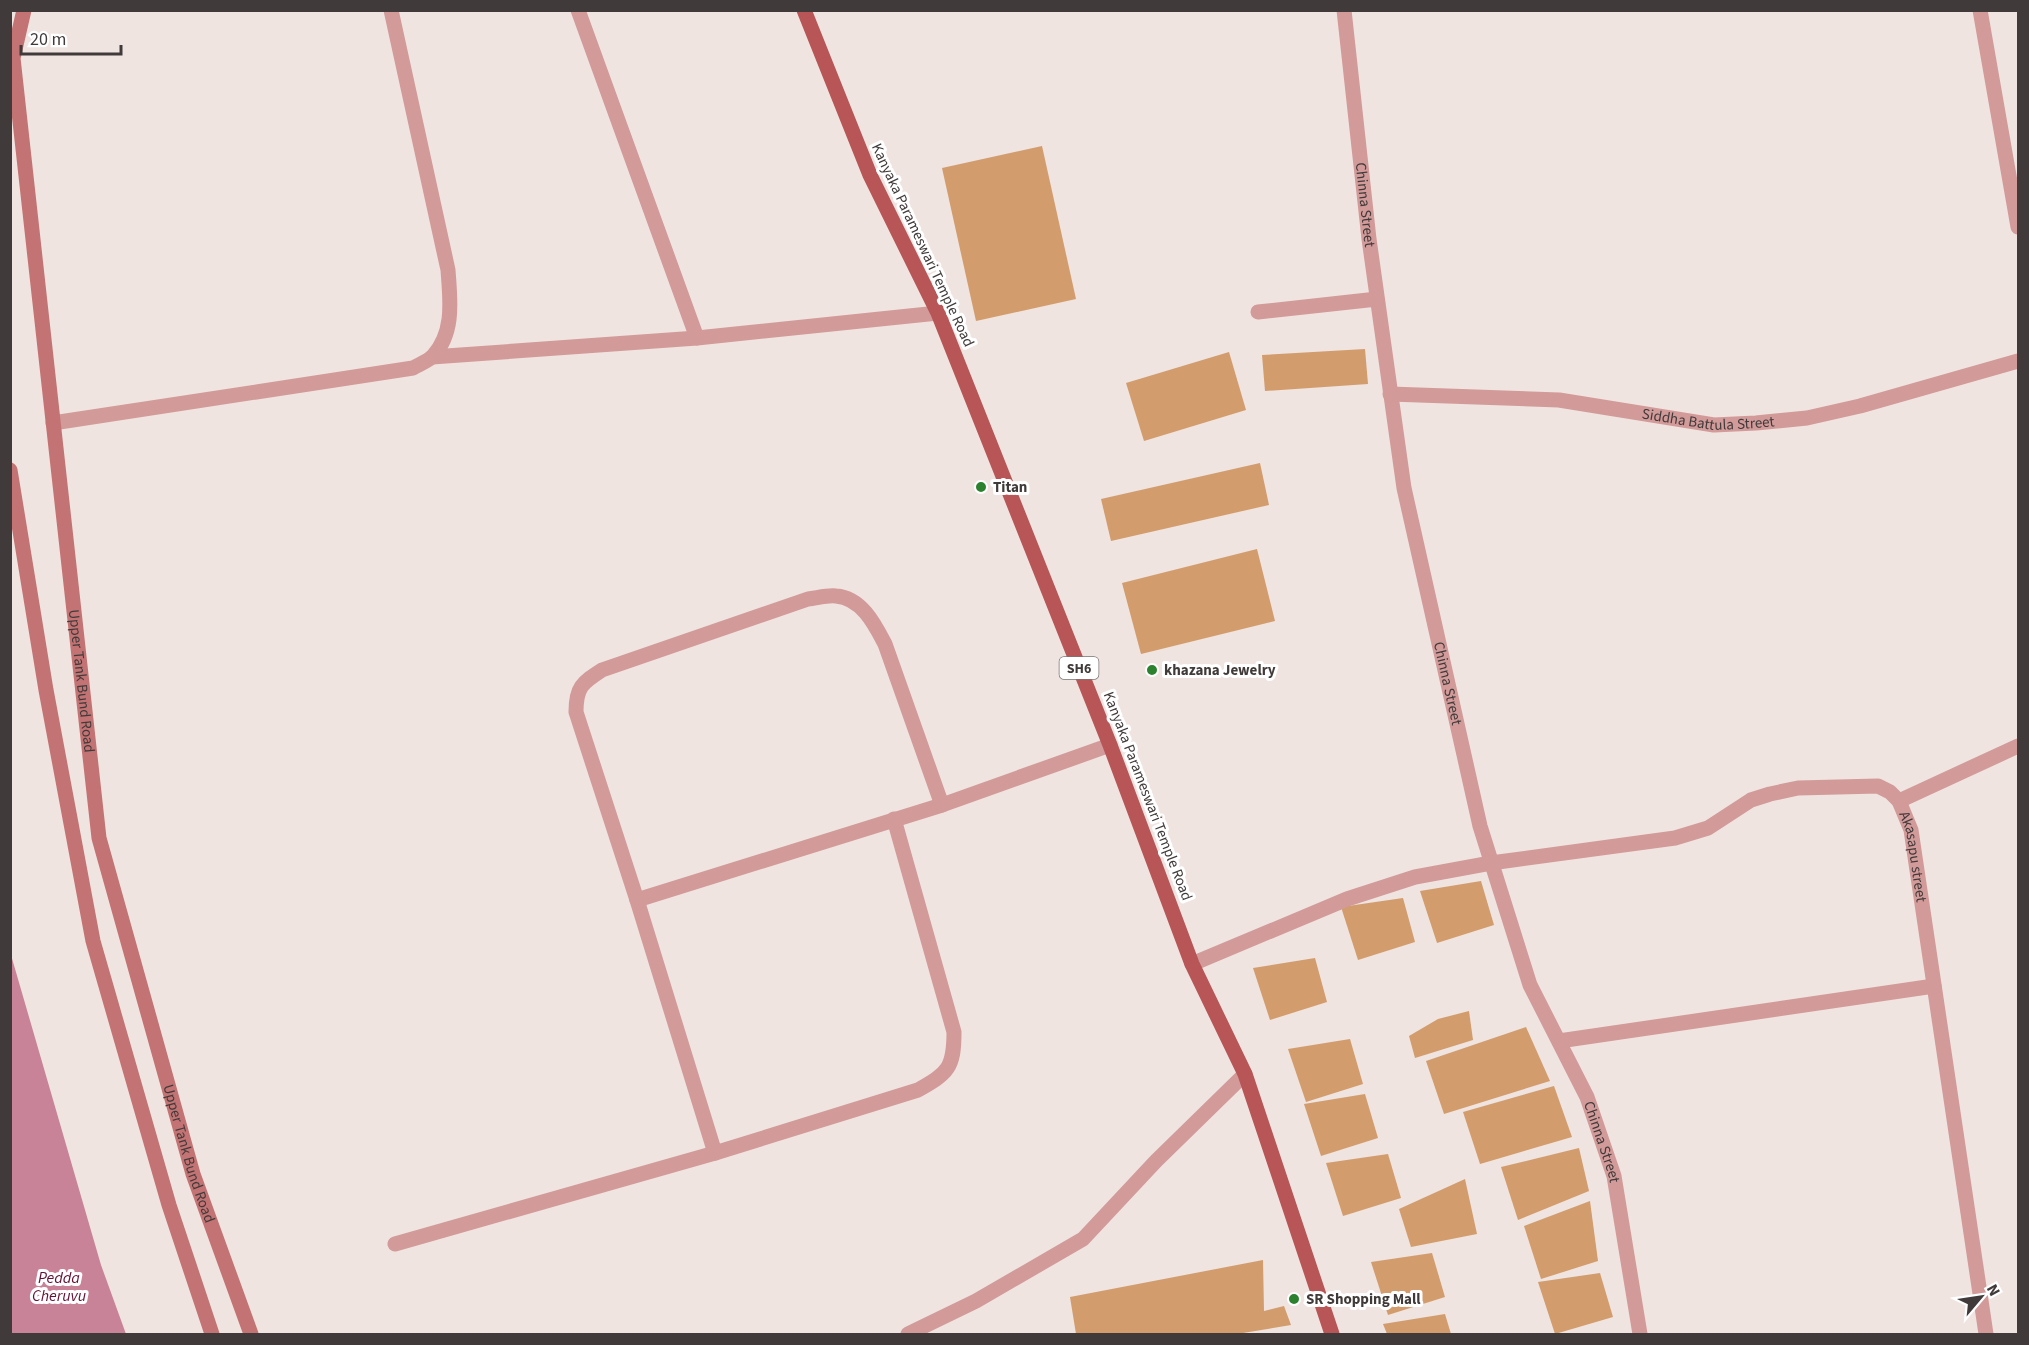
<svg xmlns="http://www.w3.org/2000/svg" width="2029" height="1345" font-family="'Source Sans 3',sans-serif">
	<rect width="100%" height="100%" fill="#efe4e0"/>
	<polygon fill="#c98398" points="11,955 101,1265 126,1334 11,1334"/>
	<g fill="#d29c6d">
		<polygon points="1042,146 1076,299 976,321 942,168"/>
		<polygon points="1365,349 1368,384 1265,391 1262,355"/>
		<polygon points="1229,352 1246,410 1144,441 1126,383"/>
		<polygon points="1260,463 1269,505 1111,541 1101,499"/>
		<polygon points="1257,549 1275,621 1141,654 1122,583"/>
		<polygon points="1481,881 1494,925 1437,943 1420,891"/>
		<polygon points="1403,898 1415,942 1358,960 1341,907"/>
		<polygon points="1315,958 1327,1002 1270,1020 1253,968"/>
		<polygon points="1469,1011 1473,1040 1415,1058 1409,1036 1438,1019"/>
		<polygon points="1526,1027 1550,1081 1444,1114 1426,1061"/>
		<polygon points="1350,1039 1363,1084 1306,1102 1288,1049"/>
		<polygon points="1554,1086 1572,1137 1480,1164 1463,1112"/>
		<polygon points="1365,1094 1378,1138 1321,1156 1304,1104"/>
		<polygon points="1579,1148 1589,1191 1518,1220 1501,1167"/>
		<polygon points="1388,1154 1401,1198 1343,1216 1326,1163"/>
		<polygon points="1465,1179 1477,1234 1411,1247 1399,1209"/>
		<polygon points="1590,1201 1598,1261 1541,1279 1524,1226"/>
		<polygon points="1432,1253 1445,1297 1388,1315 1371,1262"/>
		<polygon points="1263,1260 1264,1311 1284,1306 1291,1325 1237,1334 1076,1334 1070,1297"/>
		<polygon points="1600,1273 1613,1317 1555,1334 1538,1282"/>
		<polygon points="1445,1314 1451,1334 1387,1334 1383,1324"/>
	</g>
	<g fill="none" stroke-linecap="round" stroke-linejoin="round">
		<g stroke="#d29a99" stroke-width="15">
			<polyline points="578,10 697,338"/>
			<path id="s1" d="M1344,10l25,229 35,249 76,338 50,159 57,112 27,79 26,158"/>
			<polyline points="1980,10 2018,227"/>
			<polyline points="1258,312 1377,299"/>
			<polyline points="432,357 697,338 938,313"/>
			<path id="s2" d="M1390,394l169,6 155,25 42,-2 51,-5 53,-12 158,-45"/>
			<path d="M53,423l360,-55c7,-4 15,-7 20,-12 22,-24 17,-57 15,-86l-57,-260"/>
			<polyline points="1899,801 2018,746"/>
			<polyline points="637,900 942,805 1110,745"/>
			<path id="s3" d="M1192,964l155,-65 68,-22 76,-14 184,-25 33,-10 43,-28 19,-6 28,-6 80,-2 12,6 9,9 12,29 75,504"/>
			<polyline points="1559,1041 1934,986"/>
			<path d="M715,1153l-78,-253 -61,-188c0,-25 6,-29 26,-42l206,-71c9,-1 19,-4 28,-3 26,2 39,29 49,48l57,161"/>
			<path d="M395,1244l320,-91 203,-63c30,-17 36,-22 36,-58l-60,-213"/>
			<polyline points="908,1334 976,1301 1083,1239 1156,1161 1245,1074"/>
		</g>
		<g stroke="#c37373" stroke-width="15">
			<path id="s4" d="M24,10l-11,48 86,780 94,336 58,160"/>
			<polyline points="10,470 46,690 93,941 169,1205 212,1334"/>
		</g>
		<polyline stroke="#b75557" stroke-width="15" points="804,10 870,175 938,313 1110,745 1192,964 1245,1074 1332,1334"/>
	</g>
	<g fill="#2b812e" stroke="#fff" stroke-width="2">
		<circle cx="981" cy="487" r="6"/>
		<circle cx="1152" cy="670" r="6"/>
		<circle cx="1294" cy="1299" r="6"/>
	</g>
	<g text-anchor="middle" stroke-width="6" stroke-linejoin="round" paint-order="stroke">
		<rect fill="#fff" stroke="#797675" stroke-width="1.5" x="1059.5" y="657" width="39" height="22" rx="4.5"/>
		<g font-size="14" font-weight="bold" fill="#403b3a">
			<text x="1079" y="673">SH6</text>
		</g>
		<g font-size="15" fill="#403b3a" stroke="#fff">
			<text dy="5" stroke="none"><textPath href="#s1" startOffset="196">Chinna Street</textPath></text>
			<text transform="translate(923 245) rotate(65)" y="5">Kanyaka Parameswari Temple Road</text>
			<text dy="5" stroke="none"><textPath href="#s2" startOffset="320">Siddha Battula Street</textPath></text>
			<text dy="5" stroke="none"><textPath href="#s4" startOffset="676">Upper Tank Bund Road</textPath></text>
			<text dy="5" stroke="none"><textPath href="#s1" startOffset="682">Chinna Street</textPath></text>
			<text transform="translate(1148 796) rotate(69)" y="5">Kanyaka Parameswari Temple Road</text>
			<text dy="5" stroke="none"><textPath href="#s3" startOffset="801">Akasapu street</textPath></text>
			<text dy="5" stroke="none"><textPath href="#s1" startOffset="1168">Chinna Street</textPath></text>
			<text dy="5" stroke="none"><textPath href="#s4" startOffset="1162">Upper Tank Bund Road</textPath></text>
		</g>
		<g font-size="15" font-weight="bold" fill="#403b3a" stroke="#fff" text-anchor="start">
			<text x="993" y="492">Titan</text>
			<text x="1164" y="675">khazana Jewelry</text>
			<text x="1306" y="1304">SR Shopping Mall</text>
		</g>
		<g font-size="16" font-style="italic" fill="#641035" stroke="#fff">
			<text x="59" y="1283">Pedda<tspan x="59" dy="18">Cheruvu</tspan></text>
		</g>
	</g>
	<rect width="2029" height="1345" fill="none" stroke="#403b3a" stroke-width="24"/>
	<g transform="translate(1981 1297) rotate(61)" stroke="#ffffff" stroke-width="4.5" paint-order="stroke">
	<path d="M0-4.5L10 22L0 15L-10 22Z" fill="#403b3a"/>
	<text y="-9" font-size="16" font-weight="bold" text-anchor="middle" fill="#403b3a">N</text>
	</g>
	<path d="M21 45v9h100v-9" fill="none" stroke="#403b3a" stroke-width="3"/>
	<text x="30" y="45" font-size="18" fill="#403b3a" stroke="#ffffff" stroke-width="4.5" paint-order="stroke">20 m</text>
</svg>
